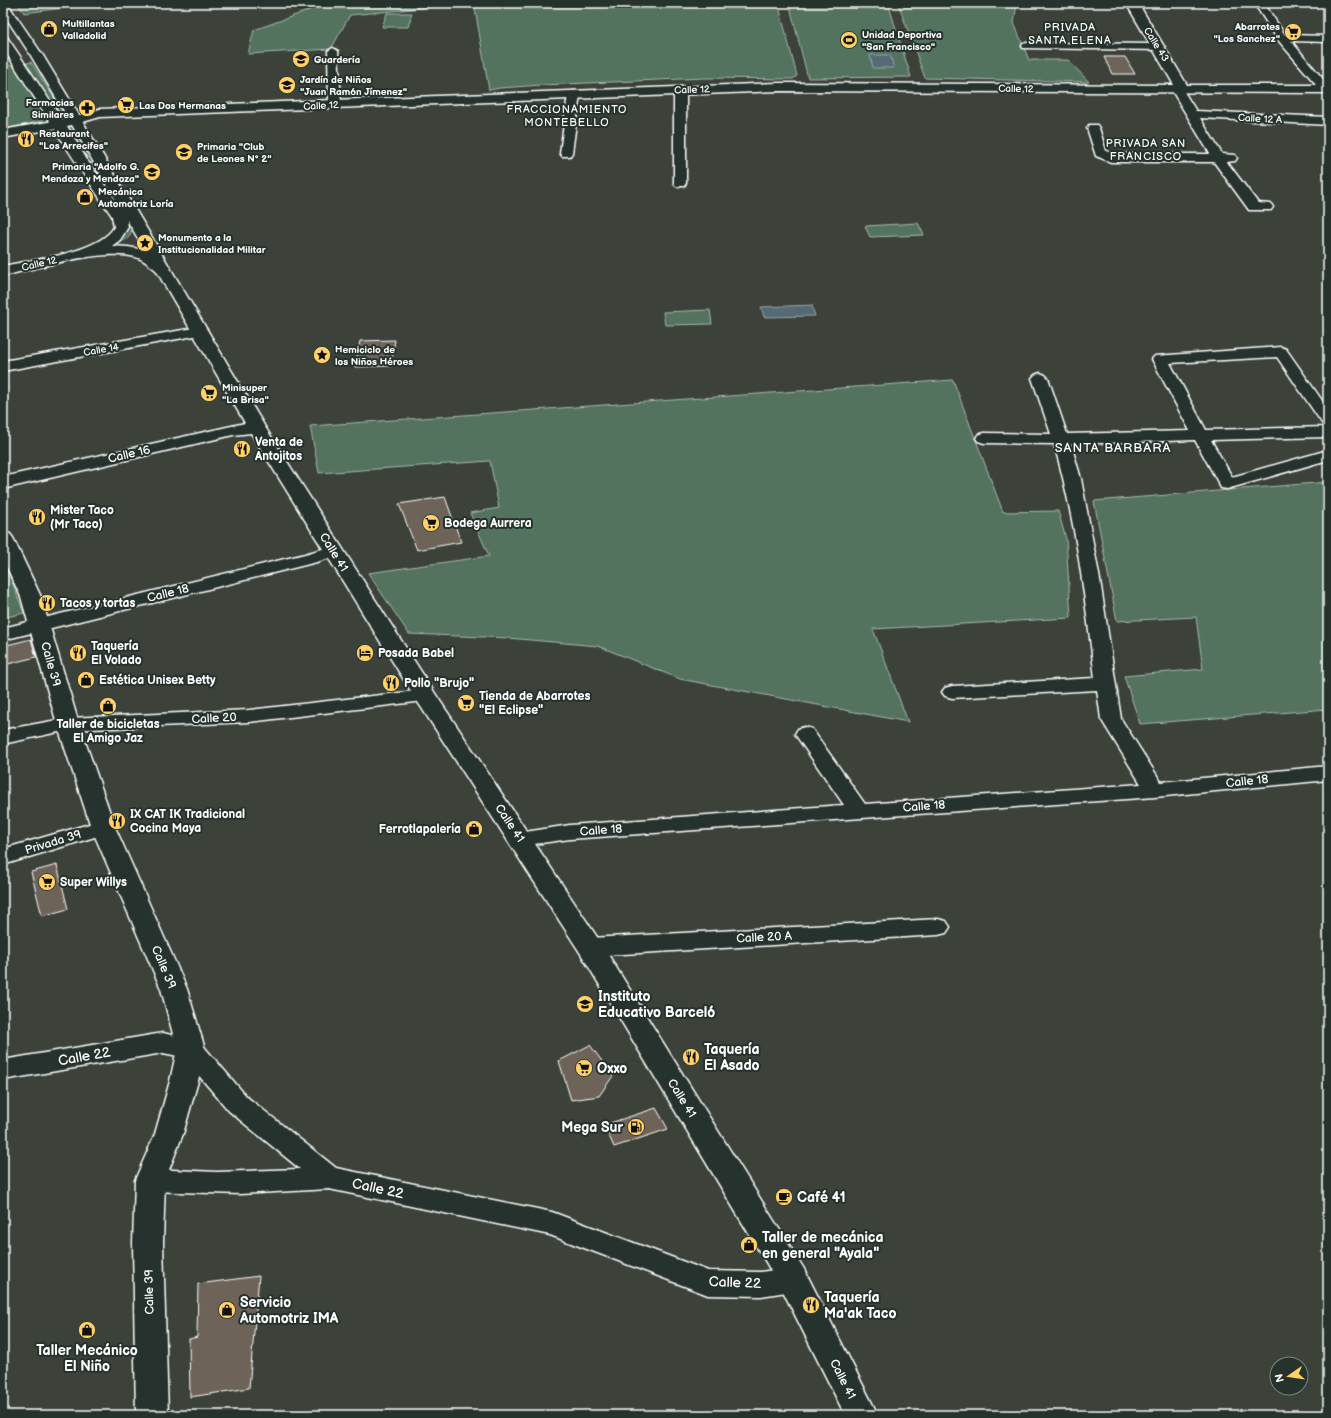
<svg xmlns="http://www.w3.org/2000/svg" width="1331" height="1418" font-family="'Balsamiq Sans',sans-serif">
	<rect width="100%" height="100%" fill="#3c413a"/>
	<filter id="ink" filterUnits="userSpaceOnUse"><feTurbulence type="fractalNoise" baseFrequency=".025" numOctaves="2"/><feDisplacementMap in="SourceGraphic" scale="8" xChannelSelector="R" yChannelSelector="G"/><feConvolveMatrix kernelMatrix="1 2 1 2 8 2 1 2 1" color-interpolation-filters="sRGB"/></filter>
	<g filter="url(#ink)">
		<g fill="#52735e" stroke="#a8b9ae">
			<polygon points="17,3 103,3 24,13"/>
			<polygon points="302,3 778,3 797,76 793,79 705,78 541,85 500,88 489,90 474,3 350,15 331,49 248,54 254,30 310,10"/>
			<polygon points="789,3 888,3 911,77 808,78"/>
			<polygon points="898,3 1017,3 1014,23 1029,60 1068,60 1089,82 925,78"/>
			<polygon points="387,13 412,13 408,27 382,27"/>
			<polygon points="31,62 63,112 63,113 57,113 24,64"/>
			<polygon points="13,65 44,111 37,113 44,121 3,129 3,66"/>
			<polygon points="71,123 93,157 86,158 65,124"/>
			<path d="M94,162l38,61c0,9 -2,20 -14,17l4,-4 -34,-73z"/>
			<polygon points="918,223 924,235 870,237 865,226"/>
			<polygon points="710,310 712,324 665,325 663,312"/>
			<polygon points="953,380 1003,512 1058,511 1066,539 1071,618 873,629 908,722 680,679 598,646 508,638 409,634 368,573 489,556 470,513 499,508 490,461 319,473 310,426"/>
			<polygon points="1328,482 1328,709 1140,724 1124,676 1203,669 1196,617 1117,621 1094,501"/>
			<polygon points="3,559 24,613 3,618"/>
		</g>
		<g fill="#556b74" stroke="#99a6ac">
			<polygon points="870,55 890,55 894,68 873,68"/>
			<polygon points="812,305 815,316 764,317 761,307"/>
		</g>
		<g fill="#6e6358" stroke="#fff">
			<polygon points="1104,57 1125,57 1135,74 1112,74"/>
			<polygon points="395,340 391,366 355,367 360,341"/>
			<polygon points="445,497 461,542 417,550 399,504"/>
			<polygon points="31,639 36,657 8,664 3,646"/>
			<polygon points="57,865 68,909 42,916 31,872"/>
			<polygon points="590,1045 613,1076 599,1096 571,1100 559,1061"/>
			<polygon points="656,1108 668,1129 614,1147 604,1125"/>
			<polygon points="259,1276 249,1388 190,1397 189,1339 197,1337 198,1284"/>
		</g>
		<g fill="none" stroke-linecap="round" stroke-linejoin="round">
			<defs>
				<g id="street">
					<polygon points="1254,3 1264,3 1285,35 1328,36 1328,42 1291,41 1323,79 1328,88 1327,91 1319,91 1314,82 1278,40"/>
					<polygon points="1027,43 1160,44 1165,47 1160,50 1023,48 1022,46 1023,44"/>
					<polygon points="333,48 338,51 341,104 339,106 331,106 329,104 328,51"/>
					<polygon points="1177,86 1181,87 1196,111 1328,117 1328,125 1200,118 1222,154 1235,155 1237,158 1235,161 1227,162 1258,203 1271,204 1273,207 1271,210 1249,210 1214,162 1111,162 1096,156 1087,128 1089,125 1097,125 1099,128 1106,151 1113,154 1210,154 1171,89 1173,87"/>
					<polygon points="680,87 684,88 686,90 686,183 684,186 676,186 674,183 674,90 676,88"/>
					<polygon points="574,91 578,92 580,94 572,153 570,156 562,156 560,153 568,94 570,92"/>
					<polygon points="59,120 63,121 65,124 63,127 3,138 3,130"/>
					<polygon points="200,327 205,328 207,331 205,334 3,371 3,361"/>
					<path d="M1281,347l5,2 42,60v16l-6,-2 -45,-66 -107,6 36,67 122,-3v10l-117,3 21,37 96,-27v10l-101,29 -6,-1 -2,-4 -24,-44 -124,4 10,35 19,101 21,139 40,63 167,-16v14l-173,17 -585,42 -50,7 -8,-2 -3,-5 3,-5 58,-9 274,-20 -49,-71 3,-5 7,-2 7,2 53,75 276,-20 -40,-65 -4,-29 -145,8 -7,-2 -3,-4 3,-4 7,-2 143,-8c-10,-79 -19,-158 -41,-234l-70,-1 -6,-2 -2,-3 2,-3 6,-2 67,1 -19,-56 3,-3 5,-2 5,2 3,3 19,56 123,-3 -38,-72 3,-3z"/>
					<polygon points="333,546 339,547 342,551 339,555 317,562 3,640 3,628 305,554"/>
					<polygon points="425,690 432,692 435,696 432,700 249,722 68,730 3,744 3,730 68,718 249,710"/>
					<polygon points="103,820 111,822 114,827 111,832 3,865 3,849"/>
					<polygon points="938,919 946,921 950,927 946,933 938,935 590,956 582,953 578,947 582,941 590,938"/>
					<polygon points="163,1033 200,1042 247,1097 336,1168 552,1212 708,1271 761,1272 793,1267 803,1270 807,1279 803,1288 793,1291 761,1296 708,1295 550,1235 329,1189 240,1194 150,1191 141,1188 137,1180 141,1172 150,1169 217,1172 300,1169 229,1111 183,1057 163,1053 3,1080 3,1060"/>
				</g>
				<g id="secondary">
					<path d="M3,3h4l35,51 37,61 21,-6 679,-26 395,2 -48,-82h12l49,82h141v8l-549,-2 -679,26 -17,5 182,305 171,268 163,245 205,329 74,146h-33l-63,-126 -201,-335 -167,-258 -163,-263 -18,2 -230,54v-12l242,-54 -89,-153c-7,-5 -12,-11 -21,-13 -33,-9 -98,11 -132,19v-10c29,-6 96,-13 111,-39l-2,-11c-38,-55 -73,-112 -109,-168v-13l4,2 55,82 6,-1 -38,-64 -27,-41zM72,125l46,79 -31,-44 -20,-34zM127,220l18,30 -17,-3 -16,-1 8,-6 8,-13z"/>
					<polygon points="3,532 10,534 13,538 41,597 79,724 115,827 187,989 205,1049 198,1081 183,1134 165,1180 163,1243 168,1415 136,1415 133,1243 135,1180 155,1134 170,1081 177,1049 161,989 91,827 57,724 21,597 3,559"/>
				</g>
			</defs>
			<use href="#street" stroke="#fff" stroke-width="3"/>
			<use href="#secondary" stroke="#fff" stroke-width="3"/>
			<use href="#street" fill="#26332d" fill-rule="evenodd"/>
			<use href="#secondary" fill="#26332d" fill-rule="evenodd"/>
		</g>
	</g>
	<defs>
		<symbol id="shop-disc" viewBox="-11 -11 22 22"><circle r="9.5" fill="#ffd166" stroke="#26332d"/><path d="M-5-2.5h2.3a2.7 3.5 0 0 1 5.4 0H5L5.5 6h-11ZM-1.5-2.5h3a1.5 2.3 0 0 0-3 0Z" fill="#111"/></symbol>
		<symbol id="supermarket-disc" viewBox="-11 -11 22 22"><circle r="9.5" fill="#ffd166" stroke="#26332d"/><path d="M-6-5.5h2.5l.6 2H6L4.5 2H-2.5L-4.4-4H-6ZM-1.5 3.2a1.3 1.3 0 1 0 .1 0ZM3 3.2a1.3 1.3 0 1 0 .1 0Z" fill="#111"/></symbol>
		<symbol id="stadium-disc" viewBox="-11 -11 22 22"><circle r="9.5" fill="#ffd166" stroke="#26332d"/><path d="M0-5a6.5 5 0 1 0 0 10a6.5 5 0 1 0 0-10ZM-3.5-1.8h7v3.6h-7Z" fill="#111"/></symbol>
		<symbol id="school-disc" viewBox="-11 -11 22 22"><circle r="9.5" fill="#ffd166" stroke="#26332d"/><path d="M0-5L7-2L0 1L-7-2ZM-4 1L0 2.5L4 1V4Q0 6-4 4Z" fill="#111"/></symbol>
		<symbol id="pharmacy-disc" viewBox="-11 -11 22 22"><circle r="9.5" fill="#ffd166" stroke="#26332d"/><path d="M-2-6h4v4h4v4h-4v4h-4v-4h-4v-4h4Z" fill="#111"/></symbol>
		<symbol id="restaurant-disc" viewBox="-11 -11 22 22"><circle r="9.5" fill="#ffd166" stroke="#26332d"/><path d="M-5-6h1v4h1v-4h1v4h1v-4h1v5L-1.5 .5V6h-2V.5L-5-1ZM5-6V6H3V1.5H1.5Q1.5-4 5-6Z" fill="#111"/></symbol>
		<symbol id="sight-disc" viewBox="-11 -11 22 22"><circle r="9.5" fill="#ffd166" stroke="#26332d"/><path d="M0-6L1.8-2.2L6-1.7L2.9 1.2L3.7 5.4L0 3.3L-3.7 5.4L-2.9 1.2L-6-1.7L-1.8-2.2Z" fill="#111"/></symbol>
		<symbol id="hotel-disc" viewBox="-11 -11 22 22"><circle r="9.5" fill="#ffd166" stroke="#26332d"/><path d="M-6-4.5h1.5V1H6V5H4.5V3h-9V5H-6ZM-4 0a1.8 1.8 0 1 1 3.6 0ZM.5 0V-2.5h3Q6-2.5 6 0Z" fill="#111"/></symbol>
		<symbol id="university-disc" viewBox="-11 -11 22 22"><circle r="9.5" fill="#ffd166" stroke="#26332d"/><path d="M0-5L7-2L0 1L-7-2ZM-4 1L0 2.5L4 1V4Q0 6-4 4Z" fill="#111"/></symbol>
		<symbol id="fuel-disc" viewBox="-11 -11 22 22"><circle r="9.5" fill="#ffd166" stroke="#26332d"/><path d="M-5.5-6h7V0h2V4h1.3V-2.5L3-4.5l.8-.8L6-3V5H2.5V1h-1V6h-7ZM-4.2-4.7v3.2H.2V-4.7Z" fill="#111"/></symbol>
		<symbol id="cafe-disc" viewBox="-11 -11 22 22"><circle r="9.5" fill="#ffd166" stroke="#26332d"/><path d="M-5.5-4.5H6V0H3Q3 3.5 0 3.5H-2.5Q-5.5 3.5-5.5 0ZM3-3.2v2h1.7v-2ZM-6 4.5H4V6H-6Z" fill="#111"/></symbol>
	</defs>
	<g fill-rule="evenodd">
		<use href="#shop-disc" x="39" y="19" width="20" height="20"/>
		<use href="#supermarket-disc" x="1283" y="22" width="20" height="20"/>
		<use href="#stadium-disc" x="839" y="30" width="20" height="20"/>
		<use href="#school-disc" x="291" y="49" width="20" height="20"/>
		<use href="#school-disc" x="277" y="75" width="20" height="20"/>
		<use href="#supermarket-disc" x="116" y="95" width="20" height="20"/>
		<use href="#pharmacy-disc" x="77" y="98" width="20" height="20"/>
		<use href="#restaurant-disc" x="16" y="129" width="20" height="20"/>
		<use href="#school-disc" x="174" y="142" width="20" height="20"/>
		<use href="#school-disc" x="142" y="162" width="20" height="20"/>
		<use href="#shop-disc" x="75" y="187" width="20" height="20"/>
		<use href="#sight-disc" x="135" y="233" width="20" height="20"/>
		<use href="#sight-disc" x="312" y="345" width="20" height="20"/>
		<use href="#supermarket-disc" x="199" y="383" width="20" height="20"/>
		<use href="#restaurant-disc" x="232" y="439" width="20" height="20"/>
		<use href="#restaurant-disc" x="27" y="507" width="20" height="20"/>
		<use href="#supermarket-disc" x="421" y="513" width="20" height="20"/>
		<use href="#restaurant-disc" x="37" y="593" width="20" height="20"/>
		<use href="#restaurant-disc" x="68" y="643" width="20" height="20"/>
		<use href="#hotel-disc" x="355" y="643" width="20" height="20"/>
		<use href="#shop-disc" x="76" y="670" width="20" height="20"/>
		<use href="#restaurant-disc" x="381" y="673" width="20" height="20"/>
		<use href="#supermarket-disc" x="456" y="693" width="20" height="20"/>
		<use href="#shop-disc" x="98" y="696" width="20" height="20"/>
		<use href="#restaurant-disc" x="107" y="811" width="20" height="20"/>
		<use href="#shop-disc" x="464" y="819" width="20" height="20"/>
		<use href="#supermarket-disc" x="37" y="872" width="20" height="20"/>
		<use href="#university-disc" x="575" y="994" width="20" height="20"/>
		<use href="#restaurant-disc" x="681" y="1047" width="20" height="20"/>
		<use href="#supermarket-disc" x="574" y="1058" width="20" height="20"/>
		<use href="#fuel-disc" x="626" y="1117" width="20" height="20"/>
		<use href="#cafe-disc" x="774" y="1187" width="20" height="20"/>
		<use href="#shop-disc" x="739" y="1235" width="20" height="20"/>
		<use href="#restaurant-disc" x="801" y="1295" width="20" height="20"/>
		<use href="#shop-disc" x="217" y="1300" width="20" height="20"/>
		<use href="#shop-disc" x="77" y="1320" width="20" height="20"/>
	</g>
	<g text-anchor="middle" stroke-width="4" stroke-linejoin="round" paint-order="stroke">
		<g font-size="10" font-weight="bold" fill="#fff" stroke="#26332d" text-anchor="start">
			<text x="62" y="27">Multillantas<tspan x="62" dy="12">Valladolid</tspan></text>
			<text x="1280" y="30" text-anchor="end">Abarrotes<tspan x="1280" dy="12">"Los Sanchez"</tspan></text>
			<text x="862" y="38">Unidad Deportiva<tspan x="862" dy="12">"San Francisco"</tspan></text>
			<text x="314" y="63">Guardería</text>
			<text x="300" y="83">Jardín de Niños<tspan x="300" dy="12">"Juan Ramón Jímenez"</tspan></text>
			<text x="74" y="106" text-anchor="end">Farmacias<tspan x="74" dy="12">Similares</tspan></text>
			<text x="139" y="109">Las Dos Hermanas</text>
			<text x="39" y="137">Restaurant<tspan x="39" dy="12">"Los Arrecifes"</tspan></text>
			<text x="197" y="150">Primaria "Club<tspan x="197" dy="12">de Leones N° 2"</tspan></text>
			<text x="139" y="170" text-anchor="end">Primaria "Adolfo G.<tspan x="139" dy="12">Mendoza y Mendoza"</tspan></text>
			<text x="98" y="195">Mecánica<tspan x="98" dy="12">Automotriz Loría</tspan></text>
			<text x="158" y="241">Monumento a la<tspan x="158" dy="12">Institucionalidad Militar</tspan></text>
			<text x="335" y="353">Hemiciclo de<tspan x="335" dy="12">los Niños Héroes</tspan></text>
			<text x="222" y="391">Minisuper<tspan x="222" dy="12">"La Brisa"</tspan></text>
		</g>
		<g font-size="10" fill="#fff" stroke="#26332d">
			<text transform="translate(1157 44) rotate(58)" y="4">Calle 43</text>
			<text transform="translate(1016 88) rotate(1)" y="4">Calle 12</text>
			<text transform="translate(692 89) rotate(-2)" y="4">Calle 12</text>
			<text transform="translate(321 105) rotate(-3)" y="4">Calle 12</text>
			<text transform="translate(1260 118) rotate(3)" y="4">Calle 12 A</text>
			<text transform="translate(39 263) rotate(-13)" y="4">Calle 12</text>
			<text transform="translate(101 349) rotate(-10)" y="4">Calle 14</text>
		</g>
		<g font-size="11" letter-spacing="1" fill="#fff" stroke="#26332d">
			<text x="1070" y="31">PRIVADA<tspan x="1070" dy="13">SANTA ELENA</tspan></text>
			<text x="567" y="113">FRACCIONAMIENTO<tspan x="567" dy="13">MONTEBELLO</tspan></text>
			<text x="1146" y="147">PRIVADA SAN<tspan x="1146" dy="13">FRANCISCO</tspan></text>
		</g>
		<g font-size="12" font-weight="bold" fill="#fff" stroke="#26332d" text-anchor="start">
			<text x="255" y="446">Venta de<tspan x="255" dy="14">Antojitos</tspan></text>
			<text x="50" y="514">Mister Taco<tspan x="50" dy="14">(Mr Taco)</tspan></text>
			<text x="444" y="527">Bodega Aurrera</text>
			<text x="60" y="607">Tacos y tortas</text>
			<text x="91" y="650">Taquería<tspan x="91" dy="14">El Volado</tspan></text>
			<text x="378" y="657">Posada Babel</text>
			<text x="99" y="684">Estética Unisex Betty</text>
			<text x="404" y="687">Pollo "Brujo"</text>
			<text x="479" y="700">Tienda de Abarrotes<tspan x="479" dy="14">"El Eclipse"</tspan></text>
			<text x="108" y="728" text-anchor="middle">Taller de bicicletas<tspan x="108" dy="14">El Amigo Jaz</tspan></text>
			<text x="130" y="818">IX CAT IK Tradicional<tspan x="130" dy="14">Cocina Maya</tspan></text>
			<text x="461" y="833" text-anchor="end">Ferrotlapalería</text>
			<text x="60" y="886">Super Willys</text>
		</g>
		<g font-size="12" fill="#fff" stroke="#26332d">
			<text transform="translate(129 454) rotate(-13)" y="4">Calle 16</text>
			<text transform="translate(334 552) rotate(58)" y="4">Calle 41</text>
			<text transform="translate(168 593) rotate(-14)" y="4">Calle 18</text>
			<text transform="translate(51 664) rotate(74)" y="4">Calle 39</text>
			<text transform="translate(214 718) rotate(-3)" y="4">Calle 20</text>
			<text transform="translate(1247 781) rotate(-6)" y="4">Calle 18</text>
			<text transform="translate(924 806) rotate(-4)" y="4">Calle 18</text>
			<text transform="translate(510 823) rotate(56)" y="4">Calle 41</text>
			<text transform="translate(601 830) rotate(-4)" y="4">Calle 18</text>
			<text transform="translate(53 842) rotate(-17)" y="4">Privada 39</text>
			<text transform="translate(764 937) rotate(-3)" y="4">Calle 20 A</text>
			<text transform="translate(164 967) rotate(67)" y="4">Calle 39</text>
			<text transform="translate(682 1098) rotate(58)" y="4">Calle 41</text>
			<text transform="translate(149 1292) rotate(-91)" y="4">Calle 39</text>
			<text transform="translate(843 1379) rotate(63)" y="4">Calle 41</text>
		</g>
		<g font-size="13" letter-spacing="1" fill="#fff" stroke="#26332d">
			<text x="1113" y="452">SANTA BARBARA</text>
		</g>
		<g font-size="14" font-weight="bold" fill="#fff" stroke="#26332d" text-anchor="start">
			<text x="598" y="1001">Instituto<tspan x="598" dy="16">Educativo Barceló</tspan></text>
			<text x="704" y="1054">Taquería<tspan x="704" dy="16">El Asado</tspan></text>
			<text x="597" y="1073">Oxxo</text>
			<text x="623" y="1132" text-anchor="end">Mega Sur</text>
			<text x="797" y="1202">Café 41</text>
			<text x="762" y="1242">Taller de mecánica<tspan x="762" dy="16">en general "Ayala"</tspan></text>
			<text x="824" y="1302">Taquería<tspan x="824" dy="16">Ma'ak Taco</tspan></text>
			<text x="240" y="1307">Servicio<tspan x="240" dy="16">Automotriz IMA</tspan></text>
			<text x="87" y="1355" text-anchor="middle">Taller Mecánico<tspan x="87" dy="16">El Niño</tspan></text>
		</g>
		<g font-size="14" fill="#fff" stroke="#26332d">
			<text transform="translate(84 1056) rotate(-10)" y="5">Calle 22</text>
			<text transform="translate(378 1188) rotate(12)" y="5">Calle 22</text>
			<text transform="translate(735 1282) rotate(2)" y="5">Calle 22</text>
		</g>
	</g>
	<rect width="1331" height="1418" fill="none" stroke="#26332d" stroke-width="16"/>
	<rect x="8" y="8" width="1315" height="1402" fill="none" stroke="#fff" stroke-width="1.5" filter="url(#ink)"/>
	<g transform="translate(1289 1376) rotate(257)"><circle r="19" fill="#26332d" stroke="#7d8581"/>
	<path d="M0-3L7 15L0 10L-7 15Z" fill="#ffd166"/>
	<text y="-6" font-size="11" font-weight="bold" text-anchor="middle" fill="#ffffff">N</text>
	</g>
</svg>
